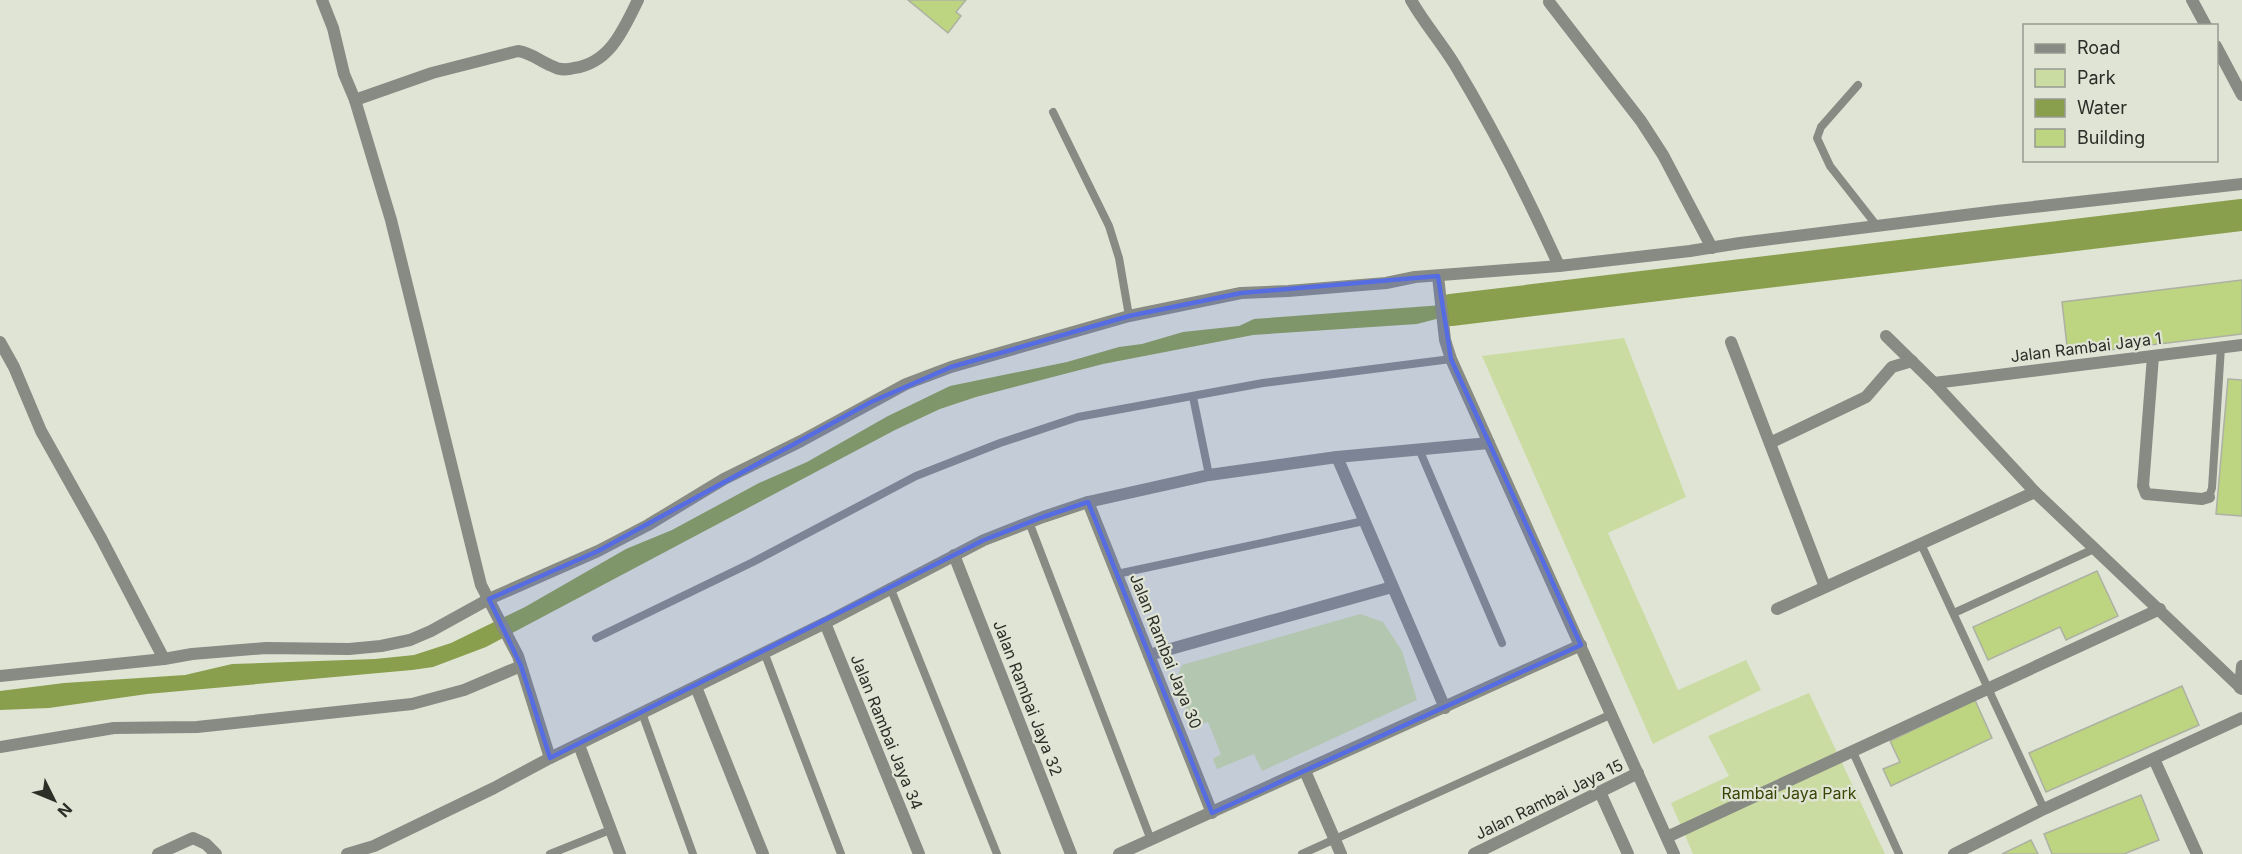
<svg xmlns="http://www.w3.org/2000/svg" width="2242" height="854" font-family="Inter,sans-serif">
	<rect width="100%" height="100%" fill="#dfe4d5"/>
	<g fill="#cbdca3">
		<polygon points="1624,338 1686,497 1608,533 1678,690 1746,660 1761,690 1653,744 1482,356"/>
		<polygon points="1360,614 1383,622 1402,651 1417,700 1262,771 1254,754 1217,769 1213,759 1221,754 1208,722 1193,727 1175,682 1182,665"/>
		<polygon points="1809,693 1885,854 1693,854 1671,803 1729,776 1708,736"/>
	</g>
	<polygon fill="#8a9f4d" points="1470,303 1471,310 1417,324 1253,335 1103,364 976,397 940,409 895,430 486,647 433,667 412,670 147,694 49,708 0,710 0,691 64,683 185,675 232,664 375,659 414,655 451,643 525,607 626,549 672,530 759,483 807,462 888,416 950,386 1067,362 1119,347 1142,344 1183,332 1239,326 1254,319"/>
	<g fill="none" stroke-linecap="round" stroke-linejoin="round">
		<polyline stroke="#8a9f4d" stroke-width="32" points="1451,310 2242,215"/>
	</g>
	<g fill="#bdd480" stroke="#adb1a3" stroke-width="1.5">
		<polygon points="908,0 966,0 956,12 961,16 948,33"/>
		<polygon points="2242,280 2242,334 2068,355 2062,302"/>
		<polygon points="2228,379 2242,380 2242,516 2216,514"/>
		<polygon points="2097,571 2118,616 2066,640 2060,627 1988,660 1973,627"/>
		<polygon points="2182,686 2199,725 2046,792 2029,753"/>
		<polygon points="1975,700 1992,738 1891,786 1883,769 1900,762 1890,741"/>
		<polygon points="2141,795 2159,840 2124,854 2052,854 2044,834"/>
		<polygon points="2031,840 2038,854 2002,854"/>
	</g>
	<g fill="none" stroke-linecap="round" stroke-linejoin="round">
		<g stroke="#888a84" stroke-width="8">
			<polyline points="1858,85 1821,127 1817,138 1830,166 1877,226"/>
			<polyline points="1053,112 1109,226 1119,258 1129,316"/>
			<polyline points="1193,397 1209,475"/>
			<polyline points="1419,449 1502,643"/>
			<polyline points="2209,497 2212,488 2221,347"/>
			<polyline points="1029,522 1151,840"/>
			<polyline points="1921,544 2044,809"/>
			<polyline points="1117,574 1364,521"/>
			<polyline points="890,587 997,854"/>
			<polyline points="1954,613 2096,548"/>
			<polyline points="596,638 753,562 916,476 1000,443 1078,417 1263,383 1451,359"/>
			<polyline points="764,652 841,854"/>
			<polyline points="642,713 693,854"/>
			<polyline points="1852,750 1899,854"/>
			<polyline points="550,854 610,830"/>
			<polyline points="1302,854 1612,714"/>
		</g>
		<g stroke="#888a84" stroke-width="12">
			<polyline points="322,0 333,28 344,74 355,100 391,220 481,585 518,656 550,758"/>
			<path d="M1411,0c13,23 30,42 44,65 39,65 73,132 104,201"/>
			<polyline points="2192,0 2206,26"/>
			<polyline points="1549,2 1641,121 1663,155 1712,248"/>
			<polyline points="2216,46 2242,95"/>
			<path d="M355,100l77,-27 86,-22c14,2 21,10 34,15 7,4 15,4 22,2 36,-5 49,-38 64,-68"/>
			<polyline points="1438,276 1445,340 1451,359 1674,854"/>
			<polyline points="1886,336 1934,383 2035,492 2242,689"/>
			<polyline points="0,342 14,367 41,431 101,538 164,659"/>
			<polyline points="1731,342 1825,587"/>
			<polyline points="2153,356 2143,486 2146,494 2202,499 2209,497"/>
			<polyline points="1934,383 2242,345"/>
			<polyline points="1770,443 1866,397 1892,367 1912,361"/>
			<polyline points="1337,457 1445,708"/>
			<polyline points="1088,502 1212,813"/>
			<polyline points="954,555 1071,854"/>
			<polyline points="1777,609 2035,492"/>
			<polyline points="825,623 919,854"/>
			<polyline points="1149,655 1392,587"/>
			<polyline points="0,676 164,659 192,654 266,648 349,649 381,646 410,640 431,631 489,599 598,551 648,525 724,479 801,441 906,384 951,367 1129,316 1241,293 1288,291 1386,283 1415,277 1559,266 1690,251 1740,243 1997,211 2242,184"/>
			<polyline points="696,687 763,854"/>
			<polyline points="2240,688 2242,666"/>
			<polyline points="579,745 620,854"/>
			<polyline points="0,747 114,728 197,727 412,704 464,690 521,666"/>
			<polyline points="2154,759 2197,854"/>
			<polyline points="1305,771 1341,854"/>
			<polyline points="1600,792 1628,854"/>
			<polyline points="1667,837 2160,609"/>
			<polyline points="158,854 193,838 206,844 216,854"/>
			<polyline points="347,854 374,846 494,788 550,758 825,623 984,540 1043,517 1088,502 1209,475 1337,457 1489,443"/>
			<polyline points="1119,854 1581,645"/>
			<polyline points="1474,854 1638,773"/>
			<polyline points="1954,854 2044,809 2242,718"/>
		</g>
	</g>
	<path fill="#556ce2" fill-opacity="0.2" stroke="#556ce2" stroke-width="4.5" stroke-linejoin="round" d="M1438,276l13,83 130,286 -369,168 -124,-311 -45,15 -59,23 -434,218 -29,-92 -32,-67 109,-48 273,-149 80,-35 178,-51 112,-23z"/>
	<g text-anchor="middle" stroke-width="4.5" stroke-linejoin="round" paint-order="stroke">
		<g font-size="16" fill="#2c2e28" stroke="#dfe4d5">
			<text transform="translate(2086 347) rotate(-7)" y="6">Jalan Rambai Jaya 1</text>
			<text transform="translate(1166 651) rotate(68)" y="6">Jalan Rambai Jaya 30</text>
			<text transform="translate(1028 698) rotate(69)" y="6">Jalan Rambai Jaya 32</text>
			<text transform="translate(887 732) rotate(68)" y="6">Jalan Rambai Jaya 34</text>
			<text transform="translate(1549 799) rotate(-26)" y="6">Jalan Rambai Jaya 15</text>
		</g>
		<g font-size="16" fill="#384505" stroke="#dfe4d5">
			<text x="1789" y="799">Rambai Jaya Park</text>
		</g>
	</g>
	<rect x="2023" y="24" width="195" height="138" fill="#dfe4d5" stroke="#979b90" stroke-width="1.5"/>
	<rect x="2035" y="44" width="30" height="9" fill="#888a84" stroke="#979b90" stroke-width="1.5"/>
	<text x="2077" y="54" font-size="18" fill="#2c2e28">Road</text>
	<rect x="2035" y="69" width="30" height="18" fill="#cbdca3" stroke="#979b90" stroke-width="1.5"/>
	<text x="2077" y="84" font-size="18" fill="#2c2e28">Park</text>
	<rect x="2035" y="99" width="30" height="18" fill="#8a9f4d" stroke="#979b90" stroke-width="1.5"/>
	<text x="2077" y="114" font-size="18" fill="#2c2e28">Water</text>
	<rect x="2035" y="129" width="30" height="18" fill="#bdd480" stroke="#979b90" stroke-width="1.5"/>
	<text x="2077" y="144" font-size="18" fill="#2c2e28">Building</text>
	<g transform="translate(54 800) rotate(133)" stroke="#dfe4d5" stroke-width="4.5" paint-order="stroke">
	<path d="M0-4.5L10 22L0 15L-10 22Z" fill="#2c2e28"/>
	<text y="-9" font-size="16" font-weight="bold" text-anchor="middle" fill="#2c2e28">N</text>
	</g>
</svg>
